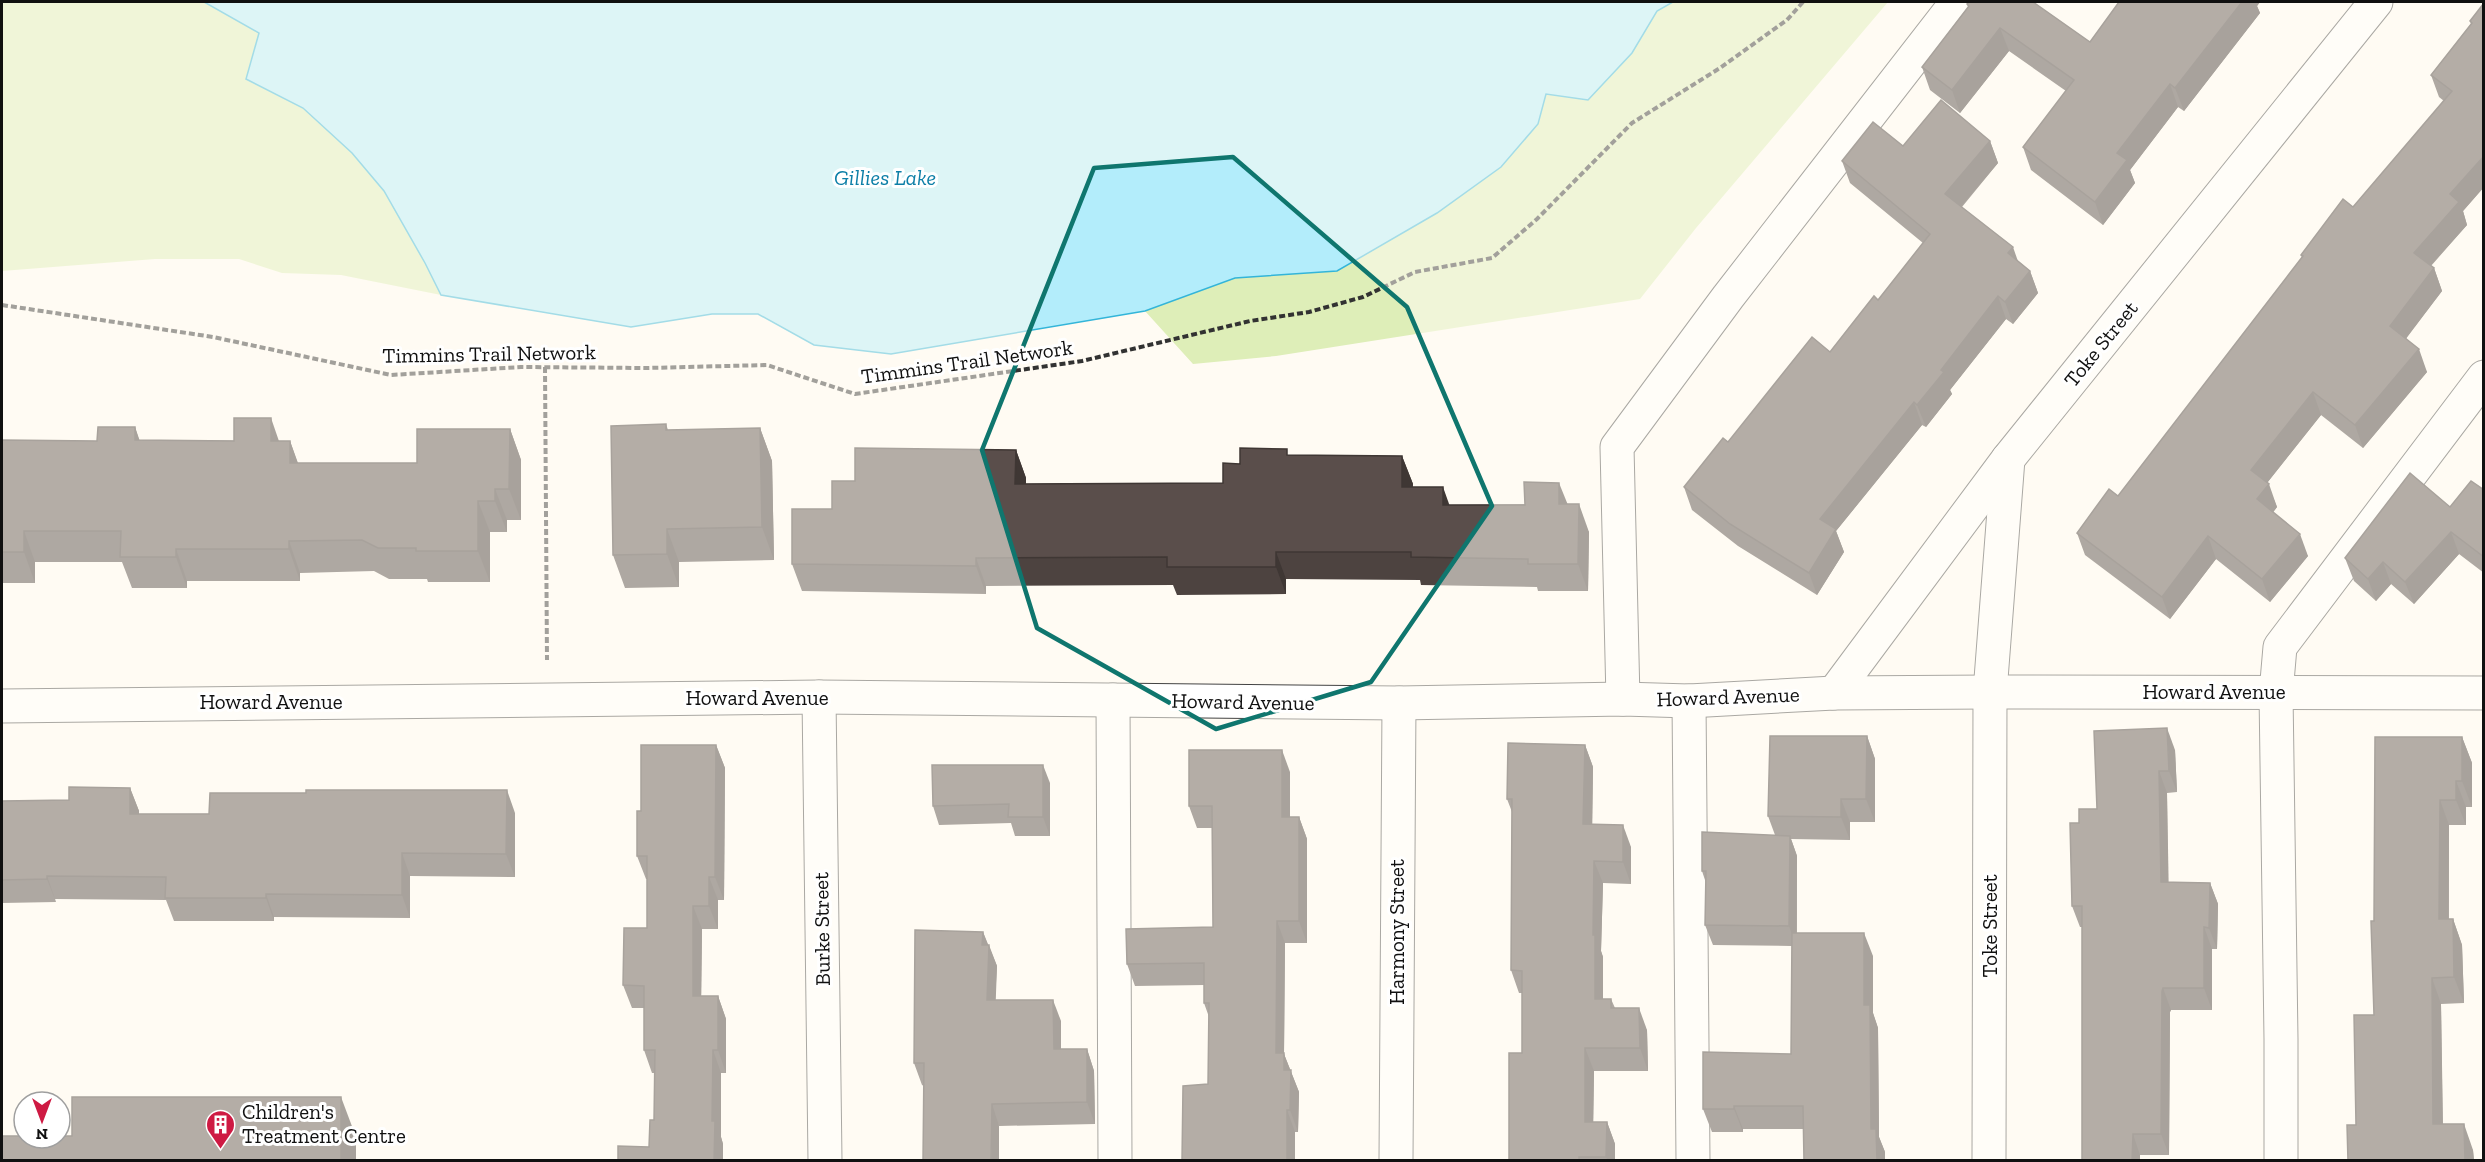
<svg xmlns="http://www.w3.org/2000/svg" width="2485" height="1162" font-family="'Zilla Slab',serif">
	<rect width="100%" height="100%" fill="#fffbf3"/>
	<g fill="#deeeb8">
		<polygon points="2,2 204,2 259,33 246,79 303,108 352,153 384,191 425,263 441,295 341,275 282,273 239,259 155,259 2,271"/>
		<polygon points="1673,2 1888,2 1696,228 1640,299 1276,356 1193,364 1145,311 1235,278 1337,271 1437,213 1501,167 1538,124 1546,93 1632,53 1657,11"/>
	</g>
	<polygon fill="#b3edfb" stroke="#33b5d9" stroke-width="1.5" points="204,2 1673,2 1657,11 1632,53 1588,100 1546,94 1538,124 1501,167 1437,213 1337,271 1235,278 1145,311 891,354 814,345 758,314 712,314 631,327 441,295 425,263 384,191 352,153 303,108 246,79 259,33"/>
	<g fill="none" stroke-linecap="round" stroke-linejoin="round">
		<defs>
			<g id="minor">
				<polyline points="1834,693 2008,459 2376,2"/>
				<polyline points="819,697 825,1160"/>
				<polyline points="1623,699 1617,447 1728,297 1957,2"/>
				<polyline points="1113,700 1115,1160"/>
				<polyline points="1689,701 1693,1160"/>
				<polyline points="2,706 819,697 1399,703 1623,699 1689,701 1834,693 1990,692 2484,693"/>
				<polyline points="1396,1160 1399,703"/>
				<polyline points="1989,1160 1990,692 2008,459"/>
				<polyline points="2281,1160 2281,1039 2276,693 2280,647 2484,377"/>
			</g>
		</defs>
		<use href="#minor" stroke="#434343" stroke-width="35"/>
		<g stroke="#323232" stroke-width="4" stroke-dasharray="6 3" stroke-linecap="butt">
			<polyline points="2,305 213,337 391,375 521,367 647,368 767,365 855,394 1082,361 1250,321 1309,312 1363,297 1415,272 1492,258 1537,219 1632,123 1720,68 1787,20 1803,2"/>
			<polyline points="545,367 547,660"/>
		</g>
		<use href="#minor" stroke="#fff" stroke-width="33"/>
	</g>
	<g fill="#4d4340">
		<polygon points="2119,2 2260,2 2257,6 2260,13 2184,111 2178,107 2130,170 2135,183 2103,225 2031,170 2023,147 2066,91 2009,51 1960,113 1930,90 1922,67 1968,7 1967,4 2090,42"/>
		<polygon points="2484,3 2484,187 2463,211 2467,225 2431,266 2434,268 2442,291 2406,338 2427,372 2363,448 2321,415 2267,483 2277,507 2273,512 2308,556 2270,602 2216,559 2170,619 2085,555 2077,533 2118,496 2302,258 2301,255 2353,207 2444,101 2439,97 2431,75 2471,24 2470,21"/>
		<polygon points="1990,141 1998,163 1962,207 2018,261 2030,271 2038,293 2013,324 2006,319 1950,390 1952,394 1926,427 1922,425 1836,531 1844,552 1817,595 1738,546 1692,510 1684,487 1830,352 1878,300 1923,243 1850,183 1842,161 1903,146"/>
		<polygon points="666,424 668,430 760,428 772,461 774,560 679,562 679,587 625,588 613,555"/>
		<polygon points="135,427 139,440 290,441 298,463 417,463 510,429 521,460 521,520 507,520 507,532 490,532 490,582 428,582 427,579 389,579 374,571 300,573 300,581 187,581 187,588 132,588 122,562 35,562 35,583 2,583 2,440 97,441"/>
		<polygon points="1016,450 1026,478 1026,484 1223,483 1240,464 1289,455 1402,456 1413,484 1412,487 1449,505 1567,504 1589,532 1588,591 1538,591 1537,587 1421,585 1420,580 1286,579 1286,594 1177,595 1173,585 986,586 986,594 802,591 792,564 832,509 855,481"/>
		<polygon points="2484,490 2484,573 2459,554 2414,604 2391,584 2376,601 2354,581 2345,558"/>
		<polygon points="1867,736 1875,759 1875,822 1850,822 1850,840 1791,839 1797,856 1797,933 1873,956 1873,1013 1878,1028 1879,1137 1885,1152 1804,1129 1743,1129 1743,1132 1712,1132 1703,1109 1791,1054 1792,946 1713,945 1705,925 1706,883 1702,871 1775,835 1768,816"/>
		<polygon points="2462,737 2472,763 2472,807 2466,807 2466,825 2449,825 2449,919 2453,919 2462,945 2464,1003 2441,1004 2443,1124 2473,1150 2474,1161 2348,1161 2356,1125 2374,1015 2374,921"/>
		<polygon points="716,745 725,768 724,900 718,900 718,929 702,929 701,996 718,996 726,1019 726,1073 721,1073 721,1137 723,1144 723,1161 618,1161 649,1147 654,1120 655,1073 652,1073 644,1050 644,1008 632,1008 623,985 647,928 647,879 646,879 637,856 641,811"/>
		<polygon points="1585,745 1593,767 1592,824 1631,847 1631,884 1603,883 1601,951 1603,957 1603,999 1611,999 1615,1008 1647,1030 1648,1071 1594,1071 1593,1122 1607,1122 1615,1144 1615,1161 1509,1161 1522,1053 1522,993 1519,993 1511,970 1512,812 1507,799"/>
		<polygon points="2175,750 2177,792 2167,793 2168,882 2210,883 2218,904 2217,949 2212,949 2212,1010 2171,1010 2170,1012 2169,1155 2140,1155 2140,1161 2082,1161 2082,927 2080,927 2072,906 2097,809"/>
		<polygon points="1290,772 1290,817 1299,817 1307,839 1307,943 1285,943 1284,1054 1299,1092 1298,1132 1295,1132 1295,1161 1208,1084 1209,1017 1204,1003 1204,985 1135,986 1127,964 1213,927 1212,828 1197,828 1189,806"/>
		<polygon points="1050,783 1050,836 1015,836 1011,823 939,825 933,806"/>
		<polygon points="130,788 139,811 139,814 515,813 515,877 410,876 410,918 274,917 274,921 174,921 166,900 55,899 56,902 2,903 2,801 69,800"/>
		<polygon points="983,932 997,966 995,1000 1061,1021 1061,1049 1087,1049 1094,1071 1095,1124 999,1126 922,1085 914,1063"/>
	</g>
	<g fill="#3f3734">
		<polygon points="2242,2 2260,2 2257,6 2260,13 2184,111 2175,88"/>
		<polygon points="2000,28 2009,51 1960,113 1952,90"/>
		<polygon points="2170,84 2178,107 2130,170 2135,183 2103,225 2095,202 2117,153"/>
		<polygon points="1990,141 1998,163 1953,216 1945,194"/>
		<polygon points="2484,156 2484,187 2463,211 2467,225 2422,275 2414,253 2450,194"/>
		<polygon points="2013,247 2021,270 2008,253"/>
		<polygon points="2434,268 2442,291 2399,348 2390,326"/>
		<polygon points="2030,271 2038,293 2013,324 2005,302"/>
		<polygon points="1998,296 2006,319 1950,390 1952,394 1926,427 1917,405 1941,370"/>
		<polygon points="2419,349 2427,372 2363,448 2355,425"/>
		<polygon points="2313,392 2321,415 2259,493 2251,470"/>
		<polygon points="1914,402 1922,425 1836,531 1844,552 1817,595 1809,573 1820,519"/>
		<polygon points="271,418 282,450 271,441"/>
		<polygon points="135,427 146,459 135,440"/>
		<polygon points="760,428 772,461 774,560 762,527"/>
		<polygon points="510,429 521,460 521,520 509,489"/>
		<polygon points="290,441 301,473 290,463"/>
		<polygon points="1016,450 1026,478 1025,512 1015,484"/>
		<polygon points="1402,456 1413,484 1412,515 1402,487"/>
		<polygon points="1559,483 1570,510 1559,504"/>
		<polygon points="2269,484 2277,507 2266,522 2257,499"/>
		<polygon points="1443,487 1453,515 1443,505"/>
		<polygon points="495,489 507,520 507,532 495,501"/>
		<polygon points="478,501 490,532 490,582 478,551"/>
		<polygon points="1579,504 1589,532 1588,591 1578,564"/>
		<polygon points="667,529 679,562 679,587 667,554"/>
		<polygon points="24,531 35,562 35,583 24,552"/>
		<polygon points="2451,532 2459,554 2414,604 2405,582"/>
		<polygon points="2300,534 2308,556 2270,602 2262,579"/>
		<polygon points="2208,536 2216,559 2170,619 2162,597"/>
		<polygon points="289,541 300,573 300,581 289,549"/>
		<polygon points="176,549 187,581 187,588 176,557"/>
		<polygon points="1276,552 1286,579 1286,594 1276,567"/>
		<polygon points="976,558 986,586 986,594 976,566"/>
		<polygon points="2383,562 2391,584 2376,601 2368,579"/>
		<polygon points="2167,728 2175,750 2177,792 2169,771"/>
		<polygon points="1867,736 1875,759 1875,822 1866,799"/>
		<polygon points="2462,737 2472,763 2472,807 2462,781"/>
		<polygon points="716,745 725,768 724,900 715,877"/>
		<polygon points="1585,745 1593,767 1592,846 1583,824"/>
		<polygon points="1282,750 1290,772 1290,839 1282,817"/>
		<polygon points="1043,765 1050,783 1050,836 1043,817"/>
		<polygon points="2159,771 2167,793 2169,903 2161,882"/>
		<polygon points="2456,781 2466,807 2466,825 2456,800"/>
		<polygon points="130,788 139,811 139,837 130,814"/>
		<polygon points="507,790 515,813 515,877 506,854"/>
		<polygon points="1841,799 1850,822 1850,840 1841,817"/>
		<polygon points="2440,800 2449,825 2448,945 2439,919"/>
		<polygon points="1299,817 1307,839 1307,943 1299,921"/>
		<polygon points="1623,825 1631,847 1631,884 1623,862"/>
		<polygon points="1790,836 1797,856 1796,946 1789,926"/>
		<polygon points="402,853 410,876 410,918 402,895"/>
		<polygon points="1594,861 1603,883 1601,951 1603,957 1603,1021 1595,999 1593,935"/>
		<polygon points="47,876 55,899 56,902 47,879"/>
		<polygon points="709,877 718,900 718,929 709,906"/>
		<polygon points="2210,883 2218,904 2217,949 2209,928"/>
		<polygon points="266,894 274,917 274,921 266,898"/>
		<polygon points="693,906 702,929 701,1019 693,996"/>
		<polygon points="2453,919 2462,945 2464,1003 2454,977"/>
		<polygon points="1277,921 1285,943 1284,1054 1299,1092 1298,1132 1290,1110 1276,1053"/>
		<polygon points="2204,927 2212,949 2212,1010 2204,988"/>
		<polygon points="983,932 989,948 989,945 997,966 995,1021 987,1000 982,945"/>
		<polygon points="1864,933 1873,956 1873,1013 1878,1028 1879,1137 1885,1152 1885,1161 1877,1161 1871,1129 1864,1005"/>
		<polygon points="2432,978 2441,1004 2443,1150 2433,1124"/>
		<polygon points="2163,988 2171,1010 2170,1012 2169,1155 2161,1134 2162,991"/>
		<polygon points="718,996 726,1019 726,1073 718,1050"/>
		<polygon points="1053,1000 1061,1021 1061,1071 1054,1049"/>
		<polygon points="1639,1008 1647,1030 1648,1071 1640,1048"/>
		<polygon points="1585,1048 1594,1071 1593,1144 1585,1122"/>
		<polygon points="1087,1049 1094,1071 1095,1124 1087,1102"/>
		<polygon points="713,1050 721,1073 721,1137 723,1144 723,1161 714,1161 712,1121"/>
		<polygon points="341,1097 356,1137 356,1161 341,1161"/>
		<polygon points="992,1104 999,1126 999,1161 991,1161"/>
		<polygon points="1734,1106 1743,1129 1743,1132 1734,1109"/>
		<polygon points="1287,1110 1295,1132 1295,1161 1287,1161"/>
		<polygon points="1607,1122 1615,1144 1615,1161 1608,1161 1606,1157"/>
		<polygon points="2464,1124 2473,1150 2474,1161 2465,1161"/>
		<polygon points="2133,1134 2140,1155 2140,1161 2132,1161"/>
	</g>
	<g fill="#5a4e4b" stroke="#3f3734" stroke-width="1.5">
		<polygon points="1969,2 2033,2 2090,42 2119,2 2242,2 2175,88 2170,84 2117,153 2127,160 2095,202 2023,147 2074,80 2000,28 1952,90 1922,67 1969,6 1967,4"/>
		<polygon points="2484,3 2484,156 2450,194 2459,202 2414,253 2434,268 2390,326 2419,349 2355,425 2313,392 2251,470 2269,484 2257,499 2300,534 2262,579 2208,536 2162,597 2077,533 2109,489 2118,496 2303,256 2301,255 2343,199 2353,207 2452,91 2431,75 2472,23 2470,21"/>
		<polygon points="1941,100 1990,141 1945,194 2013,247 2008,253 2030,271 2005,302 1998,296 1941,370 1944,372 1917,405 1914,402 1820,519 1836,529 1809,573 1730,524 1684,487 1723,438 1728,442 1812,337 1830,352 1874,296 1878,300 1930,234 1842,161 1873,122 1903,146"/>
		<polygon points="234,418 271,418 271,441 290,441 290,463 417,463 417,429 510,429 509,489 495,489 495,501 478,501 478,551 416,551 416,548 378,548 362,540 289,541 289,549 176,549 176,557 120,557 121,531 24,531 24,552 2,552 2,440 97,441 98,427 135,427 135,440 234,441"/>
		<polygon points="666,424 666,430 760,428 762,527 667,529 667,554 613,555 611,426"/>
		<polygon points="855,448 1016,450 1015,484 1223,483 1223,463 1240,464 1240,448 1287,449 1287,455 1402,456 1402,487 1443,487 1443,505 1525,505 1524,482 1559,483 1559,504 1579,504 1578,564 1528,564 1528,559 1411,557 1411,552 1276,552 1276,567 1167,567 1167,557 976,558 976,566 792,564 792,509 832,509 832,481 855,481"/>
		<polygon points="2410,473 2450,507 2471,481 2484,490 2484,557 2451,532 2405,582 2383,562 2368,579 2345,558"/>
		<polygon points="2167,728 2169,771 2159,771 2161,882 2210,883 2209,928 2204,927 2204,988 2163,988 2162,991 2161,1134 2133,1134 2132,1161 2082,1161 2082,906 2072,906 2070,823 2079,823 2079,809 2097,809 2094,731"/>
		<polygon points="1770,736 1867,736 1866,799 1841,799 1841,817 1768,816"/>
		<polygon points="2375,737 2462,737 2462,781 2456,781 2456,800 2440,800 2439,919 2453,919 2454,977 2432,978 2433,1124 2464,1124 2465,1161 2348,1161 2347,1125 2356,1125 2354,1015 2374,1015 2371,921 2374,921"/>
		<polygon points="1508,743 1585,745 1583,824 1623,825 1623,862 1594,861 1593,935 1595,935 1595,999 1611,999 1611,1008 1639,1008 1640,1048 1585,1048 1585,1122 1607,1122 1606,1157 1579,1157 1579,1161 1509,1161 1509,1053 1522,1053 1522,971 1511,970 1512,799 1507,799"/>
		<polygon points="641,745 716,745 715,877 709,877 709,906 693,906 693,996 718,996 718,1050 713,1050 712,1121 715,1121 714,1161 618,1161 618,1146 649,1147 650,1120 654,1120 655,1050 644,1050 644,986 623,985 624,928 647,928 647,856 637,856 637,811 641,811"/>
		<polygon points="1189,750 1282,750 1282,817 1299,817 1299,921 1277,921 1276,1053 1284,1053 1284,1070 1291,1070 1290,1110 1287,1110 1287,1161 1182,1161 1183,1086 1208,1084 1209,1003 1204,1003 1204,963 1127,964 1126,929 1213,927 1212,806 1189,806"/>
		<polygon points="932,765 1043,765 1043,817 1008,817 1009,804 933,806"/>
		<polygon points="69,787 130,788 130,814 209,814 210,793 306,793 306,790 507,790 506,854 402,853 402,895 266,894 266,898 165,898 166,877 47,876 47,879 2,880 2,801 69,800"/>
		<polygon points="1702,832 1790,836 1789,926 1705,925 1706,871 1702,871"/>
		<polygon points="915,930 983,932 982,945 989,945 987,1000 1053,1000 1054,1049 1087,1049 1087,1102 992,1104 991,1161 923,1161 924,1063 914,1063"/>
		<polygon points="1792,933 1864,933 1864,1005 1870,1005 1871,1129 1876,1129 1877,1161 1804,1161 1803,1106 1734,1106 1734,1109 1703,1109 1703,1052 1791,1054"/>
		<polygon points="72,1097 341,1097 341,1161 2,1161 2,1136 24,1136 24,1138 60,1138 60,1136 72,1136"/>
	</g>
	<path d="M0 0H2485V1162H0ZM1233,157l174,150 85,199 -121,176 -155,47 -179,-101 -55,-178 112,-282z" fill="#fffbf3" fill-opacity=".55" fill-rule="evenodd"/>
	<path fill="none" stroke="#0f766e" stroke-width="4.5" stroke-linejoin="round" d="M1233,157l174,150 85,199 -121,176 -155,47 -179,-101 -55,-178 112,-282z"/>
	<defs>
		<symbol id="building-pin" viewBox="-11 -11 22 30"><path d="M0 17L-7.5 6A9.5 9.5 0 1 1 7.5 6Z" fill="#ce1a43" stroke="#fff"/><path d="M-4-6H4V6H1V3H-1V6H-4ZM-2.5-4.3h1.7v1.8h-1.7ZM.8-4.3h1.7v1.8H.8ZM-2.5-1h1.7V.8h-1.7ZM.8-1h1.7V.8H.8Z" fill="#fff"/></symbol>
	</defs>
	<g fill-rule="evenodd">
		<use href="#building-pin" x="204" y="1108" width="33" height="45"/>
	</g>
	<g text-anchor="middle" stroke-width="6" stroke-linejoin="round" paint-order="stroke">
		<g font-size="21" fill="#101010" stroke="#fff">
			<text transform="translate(2101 344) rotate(-51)" y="7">Toke Street</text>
			<text transform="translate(489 354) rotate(-1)" y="7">Timmins Trail Network</text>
			<text transform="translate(967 362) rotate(-8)" y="7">Timmins Trail Network</text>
			<text x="2214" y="699">Howard Avenue</text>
			<text transform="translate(1728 697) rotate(-2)" y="7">Howard Avenue</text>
			<text x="757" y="705">Howard Avenue</text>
			<text x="271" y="709">Howard Avenue</text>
			<text transform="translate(1243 702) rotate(1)" y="7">Howard Avenue</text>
			<text transform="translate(1990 926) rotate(-90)" y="7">Toke Street</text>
			<text transform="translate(822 929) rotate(-91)" y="7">Burke Street</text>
			<text transform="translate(1397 932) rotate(-90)" y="7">Harmony Street</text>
		</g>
		<g font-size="21" fill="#101010" stroke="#fff" text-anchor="start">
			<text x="242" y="1119">Children's<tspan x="242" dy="24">Treatment Centre</tspan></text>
		</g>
		<g font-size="22" font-style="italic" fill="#0d7fa7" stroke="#fff">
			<text x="885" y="185">Gillies Lake</text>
		</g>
	</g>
	<rect width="2485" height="1162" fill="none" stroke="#101010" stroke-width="6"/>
	<g transform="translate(42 1120) rotate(180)"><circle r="28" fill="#ffffff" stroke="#9f9f9f" stroke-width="1.5"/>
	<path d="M0-4.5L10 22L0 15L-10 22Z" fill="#ce1a43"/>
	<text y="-9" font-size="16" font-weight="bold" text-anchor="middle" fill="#101010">N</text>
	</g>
</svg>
